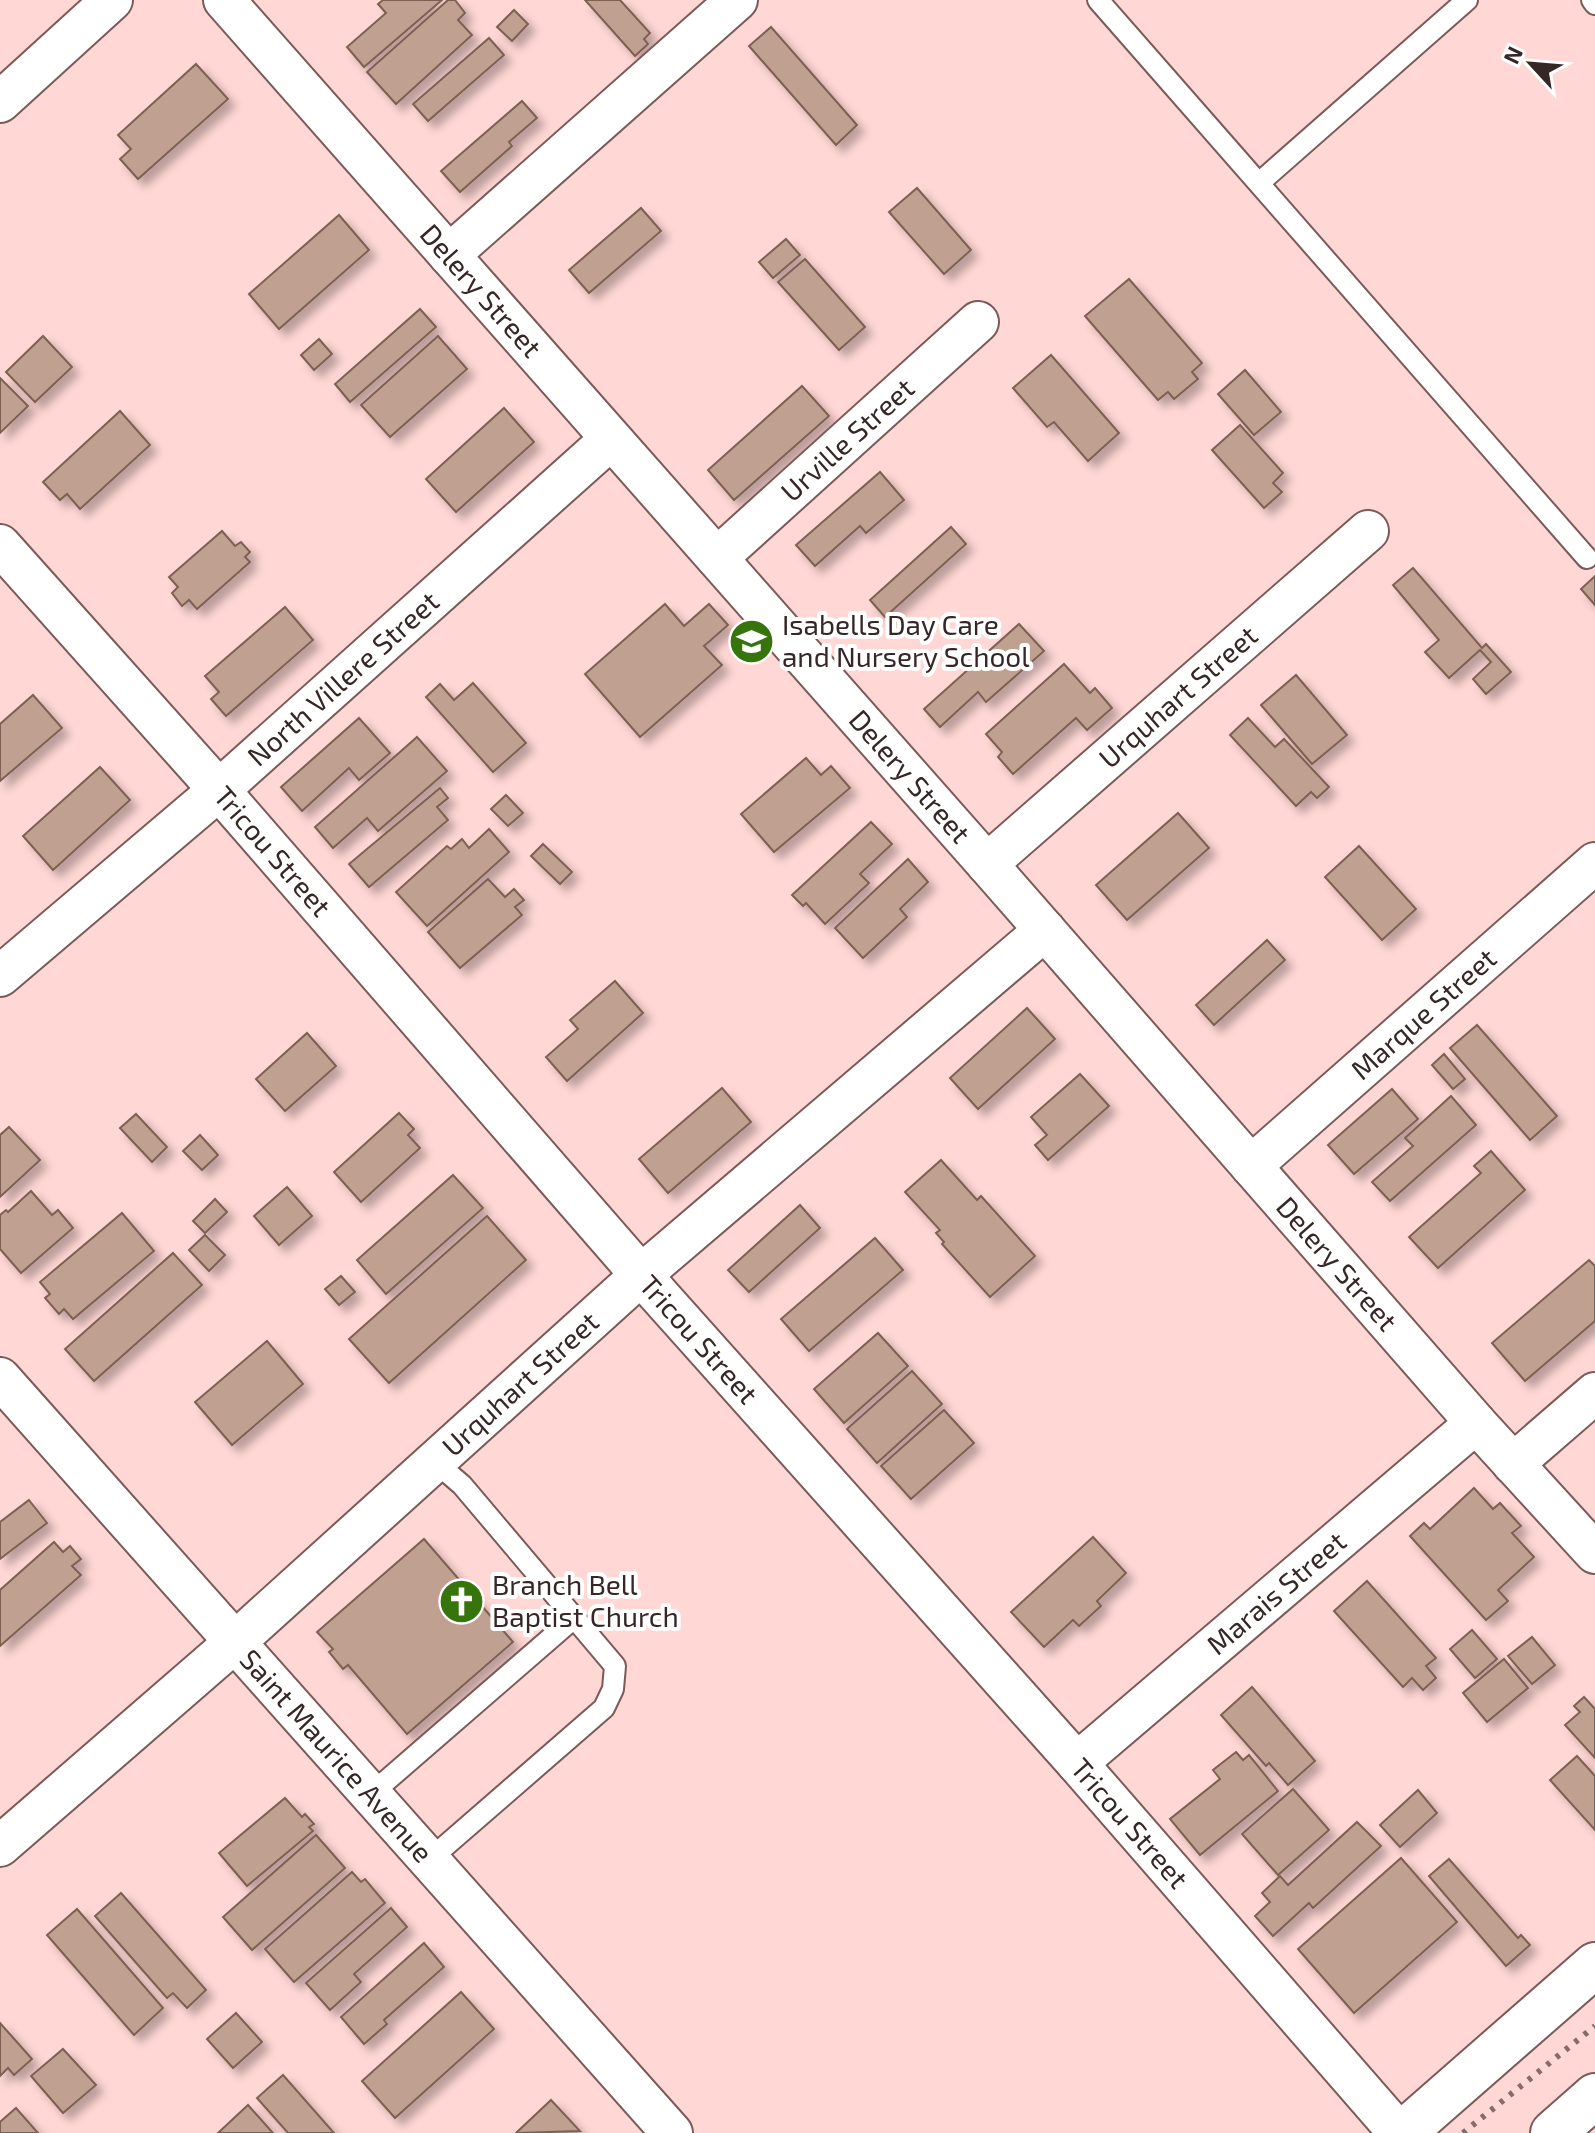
<svg xmlns="http://www.w3.org/2000/svg" width="1595" height="2133" font-family="'Exo 2',sans-serif">
	<defs>
		<filter id="shadow"><feDropShadow dx="7" dy="7" stdDeviation="4" flood-color="#0004"/></filter>
	</defs>
	<rect width="100%" height="100%" fill="#ffd7d4"/>
	<g fill="#c0a090" stroke="#7e6052" stroke-width="2" filter="url(#shadow)">
		<polygon points="383,0 442,0 364,67 347,47 386,13 378,4"/>
		<polygon points="448,0 455,0 465,13 458,20 472,35 396,104 367,72"/>
		<polygon points="585,0 620,0 650,33 644,39 648,44 635,56"/>
		<polygon points="514,10 528,24 512,41 497,27"/>
		<polygon points="771,27 857,125 836,145 749,46"/>
		<polygon points="489,38 504,55 428,121 413,104"/>
		<polygon points="196,64 228,99 138,179 120,159 131,149 118,135"/>
		<polygon points="522,101 537,118 509,142 512,146 460,192 441,171"/>
		<polygon points="917,188 971,250 944,274 889,212"/>
		<polygon points="641,208 661,231 589,293 569,270"/>
		<polygon points="339,215 369,250 279,329 249,294"/>
		<polygon points="786,239 800,255 773,278 759,262"/>
		<polygon points="805,259 865,327 839,350 778,282"/>
		<polygon points="1129,279 1202,363 1192,372 1198,379 1174,399 1168,392 1158,400 1085,316"/>
		<polygon points="420,309 436,327 350,402 335,384"/>
		<polygon points="43,336 72,367 35,402 6,372"/>
		<polygon points="438,336 467,369 390,437 361,405"/>
		<polygon points="319,339 332,354 314,370 301,355"/>
		<polygon points="1051,355 1119,433 1088,461 1054,422 1047,427 1013,388"/>
		<polygon points="1245,370 1281,412 1254,435 1218,394"/>
		<polygon points="0,378 28,406 0,433"/>
		<polygon points="802,386 829,416 734,500 708,470"/>
		<polygon points="504,408 534,442 456,512 426,479"/>
		<polygon points="120,411 150,445 80,509 67,494 60,500 43,482"/>
		<polygon points="1240,425 1283,473 1273,483 1282,492 1264,508 1212,450"/>
		<polygon points="880,472 904,500 866,533 860,526 815,566 796,545"/>
		<polygon points="951,527 966,544 885,617 870,600"/>
		<polygon points="222,531 235,546 241,542 250,552 245,557 250,562 197,609 189,600 182,606 172,593 178,587 169,577"/>
		<polygon points="1413,568 1482,648 1486,644 1511,672 1486,694 1473,679 1491,662 1480,650 1449,678 1425,652 1439,640 1393,585"/>
		<polygon points="1595,576 1595,605 1581,589"/>
		<polygon points="665,604 684,626 709,604 728,625 704,646 722,665 640,737 585,674"/>
		<polygon points="285,607 313,640 226,716 211,699 219,692 205,676"/>
		<polygon points="1019,624 1044,651 986,702 978,692 940,727 924,709"/>
		<polygon points="1064,664 1090,693 1095,688 1112,708 1087,730 1076,718 1013,774 998,757 1002,752 986,734"/>
		<polygon points="1296,675 1347,735 1312,764 1261,705"/>
		<polygon points="473,683 526,743 493,772 426,697 440,684 454,700"/>
		<polygon points="33,695 62,728 0,781 0,724"/>
		<polygon points="359,718 390,753 359,780 349,768 302,811 281,787"/>
		<polygon points="1248,718 1275,747 1284,739 1329,787 1317,798 1311,792 1296,806 1230,735"/>
		<polygon points="417,737 447,771 378,831 367,818 333,848 315,827"/>
		<polygon points="806,758 821,775 831,766 850,788 774,852 741,814"/>
		<polygon points="100,767 130,800 53,870 23,836"/>
		<polygon points="440,788 448,798 437,807 448,820 369,887 349,864"/>
		<polygon points="506,795 523,813 508,826 491,809"/>
		<polygon points="1178,813 1209,848 1127,920 1096,885"/>
		<polygon points="871,822 892,844 860,874 869,883 825,924 806,903 803,906 792,895"/>
		<polygon points="489,829 509,852 427,926 396,892 447,846 451,849 462,839 469,848"/>
		<polygon points="543,844 572,872 560,884 531,856"/>
		<polygon points="1359,846 1416,909 1382,940 1325,877"/>
		<polygon points="908,859 928,882 900,909 907,917 863,958 835,928"/>
		<polygon points="488,879 505,897 514,889 524,900 515,907 522,915 460,968 428,932"/>
		<polygon points="1267,940 1285,960 1214,1025 1196,1005"/>
		<polygon points="615,981 643,1013 567,1081 546,1057 578,1029 570,1020"/>
		<polygon points="1027,1008 1055,1039 978,1109 950,1078"/>
		<polygon points="1477,1025 1557,1116 1530,1140 1450,1048"/>
		<polygon points="307,1033 336,1066 285,1111 256,1079"/>
		<polygon points="1444,1054 1465,1079 1453,1089 1432,1065"/>
		<polygon points="1080,1074 1109,1106 1048,1160 1035,1145 1047,1135 1031,1117"/>
		<polygon points="722,1088 751,1122 668,1193 639,1159"/>
		<polygon points="1392,1089 1418,1119 1354,1174 1328,1145"/>
		<polygon points="1451,1096 1476,1125 1390,1201 1372,1182 1413,1146 1405,1138"/>
		<polygon points="399,1113 414,1129 408,1135 420,1148 361,1202 334,1172"/>
		<polygon points="136,1114 167,1147 152,1162 120,1128"/>
		<polygon points="9,1127 40,1160 0,1197 0,1135"/>
		<polygon points="200,1135 218,1155 202,1170 183,1151"/>
		<polygon points="1491,1151 1525,1190 1438,1268 1409,1237 1481,1173 1474,1166"/>
		<polygon points="941,1160 977,1200 981,1196 1035,1256 990,1297 942,1244 944,1242 936,1233 940,1230 905,1192"/>
		<polygon points="453,1175 483,1208 386,1294 357,1260"/>
		<polygon points="287,1187 312,1216 279,1245 254,1216"/>
		<polygon points="31,1191 52,1215 58,1210 73,1228 21,1273 0,1249 0,1215 6,1210 8,1212"/>
		<polygon points="215,1199 227,1212 205,1233 193,1221"/>
		<polygon points="800,1205 820,1228 749,1292 728,1270"/>
		<polygon points="122,1213 154,1251 73,1319 64,1309 59,1314 45,1298 50,1294 40,1282"/>
		<polygon points="487,1216 526,1260 389,1383 349,1339"/>
		<polygon points="205,1235 225,1255 209,1271 189,1250"/>
		<polygon points="875,1238 903,1270 809,1351 781,1319"/>
		<polygon points="173,1253 202,1285 94,1381 65,1349"/>
		<polygon points="1589,1260 1595,1266 1595,1321 1525,1381 1492,1343"/>
		<polygon points="341,1276 355,1292 339,1305 325,1289"/>
		<polygon points="878,1333 908,1366 844,1423 814,1389"/>
		<polygon points="267,1341 303,1384 232,1445 195,1402"/>
		<polygon points="912,1371 942,1404 877,1463 847,1429"/>
		<polygon points="944,1410 974,1443 911,1499 881,1466"/>
		<polygon points="1474,1488 1493,1509 1500,1503 1521,1526 1512,1533 1534,1557 1498,1590 1508,1601 1486,1620 1410,1536 1424,1523 1430,1529"/>
		<polygon points="29,1500 47,1523 0,1559 0,1522"/>
		<polygon points="1093,1537 1126,1573 1097,1601 1101,1606 1079,1626 1073,1620 1044,1647 1011,1612"/>
		<polygon points="424,1539 513,1642 407,1734 348,1665 343,1669 329,1652 333,1649 317,1632"/>
		<polygon points="54,1542 63,1552 70,1546 81,1559 72,1566 81,1575 0,1646 0,1590"/>
		<polygon points="1367,1581 1436,1658 1426,1666 1436,1678 1423,1690 1412,1678 1403,1687 1334,1611"/>
		<polygon points="1472,1630 1497,1659 1475,1678 1450,1649"/>
		<polygon points="1532,1637 1555,1665 1532,1684 1508,1656"/>
		<polygon points="1504,1659 1528,1688 1487,1722 1463,1693"/>
		<polygon points="1252,1687 1315,1761 1288,1785 1269,1763 1266,1766 1221,1715"/>
		<polygon points="1584,1697 1595,1709 1595,1758 1565,1725 1580,1712 1574,1706"/>
		<polygon points="1236,1752 1243,1760 1249,1755 1278,1791 1200,1855 1170,1819 1220,1779 1213,1770"/>
		<polygon points="1577,1756 1595,1776 1595,1830 1550,1780"/>
		<polygon points="1293,1789 1329,1830 1278,1875 1242,1834"/>
		<polygon points="1418,1790 1437,1813 1400,1847 1380,1825"/>
		<polygon points="285,1798 302,1817 305,1814 314,1824 309,1827 313,1831 247,1886 219,1853"/>
		<polygon points="1357,1822 1381,1846 1313,1908 1309,1903 1273,1936 1255,1916 1270,1902 1262,1893 1280,1876 1288,1885"/>
		<polygon points="316,1835 345,1868 252,1950 223,1917"/>
		<polygon points="1401,1858 1457,1922 1354,2013 1298,1949"/>
		<polygon points="1449,1859 1518,1938 1521,1935 1530,1945 1506,1966 1429,1876"/>
		<polygon points="352,1872 361,1882 365,1879 385,1903 294,1982 265,1949"/>
		<polygon points="121,1893 206,1990 187,2008 173,1993 167,1998 95,1916"/>
		<polygon points="391,1908 407,1927 354,1974 361,1982 330,2010 306,1983"/>
		<polygon points="77,1909 163,2008 134,2035 47,1935"/>
		<polygon points="424,1943 444,1967 384,2020 387,2024 364,2044 341,2017"/>
		<polygon points="461,1992 494,2029 395,2118 362,2081"/>
		<polygon points="236,2013 262,2042 233,2068 207,2039"/>
		<polygon points="0,2023 32,2059 14,2075 8,2068 0,2076"/>
		<polygon points="63,2049 96,2085 63,2113 31,2076"/>
		<polygon points="283,2075 334,2133 288,2133 257,2098"/>
		<polygon points="551,2100 580,2131 516,2133"/>
		<polygon points="248,2105 273,2133 218,2133"/>
		<polygon points="16,2108 38,2133 0,2133 0,2122"/>
	</g>
	<g fill="none" stroke-linecap="round" stroke-linejoin="round">
		<defs>
			<g id="service">
				<polyline points="1098,0 1587,558"/>
				<polyline points="1592,0 1595,4"/>
				<polyline points="1259,183 1467,0"/>
				<polyline points="371,1794 574,1618"/>
				<polyline points="429,1860 604,1708 613,1689 615,1666 462,1485 435,1462"/>
			</g>
			<g id="minor">
				<path id="s1" d="M224,0l763,864 489,559 119,130"/>
				<polyline points="0,102 112,0"/>
				<polyline points="449,255 737,0"/>
				<path id="s2" d="M0,545l219,245 422,485 436,488 322,370"/>
				<path id="s3" d="M717,558l261,-236"/>
				<path id="s4" d="M987,864l381,-333"/>
				<path id="s5" d="M0,976l219,-186 392,-351"/>
				<path id="s6" d="M1251,1166l344,-303"/>
				<path id="s7" d="M0,1378l672,755"/>
				<polyline points="1513,1464 1595,1393"/>
				<path id="s8" d="M1077,1763l399,-340"/>
				<path id="s9" d="M0,1846l235,-204 406,-367 404,-345"/>
			</g>
			<g id="secondary">
				<polyline points="1403,2133 1595,1965"/>
				<polyline points="1553,2133 1595,2096"/>
			</g>
		</defs>
		<use href="#service" stroke="#7b5a57" stroke-width="24"/>
		<use href="#minor" stroke="#7b5a57" stroke-width="44"/>
		<use href="#secondary" stroke="#7b5a57" stroke-width="48"/>
		<use href="#service" stroke="#fff" stroke-width="20"/>
		<use href="#minor" stroke="#fff" stroke-width="40"/>
		<use href="#secondary" stroke="#fff" stroke-width="44"/>
		<polyline stroke="#856c6a" stroke-width="6" stroke-dasharray="4 8" stroke-linecap="butt" points="1463,2133 1595,2026"/>
	</g>
	<defs>
		<symbol id="school-disc" viewBox="-11 -11 22 22"><circle r="9.5" fill="#36740c" stroke="#fff"/><path d="M0-5L7-2L0 1L-7-2ZM-4 1L0 2.5L4 1V4Q0 6-4 4Z" fill="#fff"/></symbol>
		<symbol id="church-disc" viewBox="-11 -11 22 22"><circle r="9.5" fill="#36740c" stroke="#fff"/><path d="M-1.2-6h2.4v3.5h3.3v2.4h-3.3V6h-2.4V-.1h-3.3v-2.4h3.3Z" fill="#fff"/></symbol>
	</defs>
	<g fill-rule="evenodd">
		<use href="#school-disc" x="726" y="616" width="51" height="51"/>
		<use href="#church-disc" x="436" y="1576" width="51" height="51"/>
	</g>
	<g text-anchor="middle" stroke-width="8" stroke-linejoin="round" paint-order="stroke">
		<g font-size="28" fill="#362726" stroke="#fff">
			<text dy="10" stroke="none"><textPath href="#s1" startOffset="388">Delery Street</textPath></text>
			<text dy="10" stroke="none"><textPath href="#s3" startOffset="176">Urville Street</textPath></text>
			<text dy="10" stroke="none"><textPath href="#s5" startOffset="454">North Villere Street</textPath></text>
			<text dy="10" stroke="none"><textPath href="#s4" startOffset="254">Urquhart Street</textPath></text>
			<text dy="10" stroke="none"><textPath href="#s1" startOffset="1036">Delery Street</textPath></text>
			<text dy="10" stroke="none"><textPath href="#s2" startOffset="410">Tricou Street</textPath></text>
			<text dy="10" stroke="none"><textPath href="#s6" startOffset="230">Marque Street</textPath></text>
			<text dy="10" stroke="none"><textPath href="#s1" startOffset="1684">Delery Street</textPath></text>
			<text dy="10" stroke="none"><textPath href="#s2" startOffset="1058">Tricou Street</textPath></text>
			<text dy="10" stroke="none"><textPath href="#s9" startOffset="696">Urquhart Street</textPath></text>
			<text dy="10" stroke="none"><textPath href="#s8" startOffset="262">Marais Street</textPath></text>
			<text dy="10" stroke="none"><textPath href="#s7" startOffset="506">Saint Maurice Avenue</textPath></text>
			<text dy="10" stroke="none"><textPath href="#s2" startOffset="1706">Tricou Street</textPath></text>
		</g>
		<g font-size="28" fill="#362726" stroke="#fff" text-anchor="start">
			<text x="782" y="635">Isabells Day Care<tspan x="782" dy="32">and Nursery School</tspan></text>
			<text x="492" y="1595">Branch Bell<tspan x="492" dy="32">Baptist Church</tspan></text>
		</g>
	</g>
	<g transform="translate(1531 64) rotate(296)" stroke="#ffffff" stroke-width="6" paint-order="stroke">
	<path d="M0-6L14 30L0 20L-14 30Z" fill="#362726"/>
	<text y="-12" font-size="22" font-weight="bold" text-anchor="middle" fill="#362726">N</text>
	</g>
</svg>
